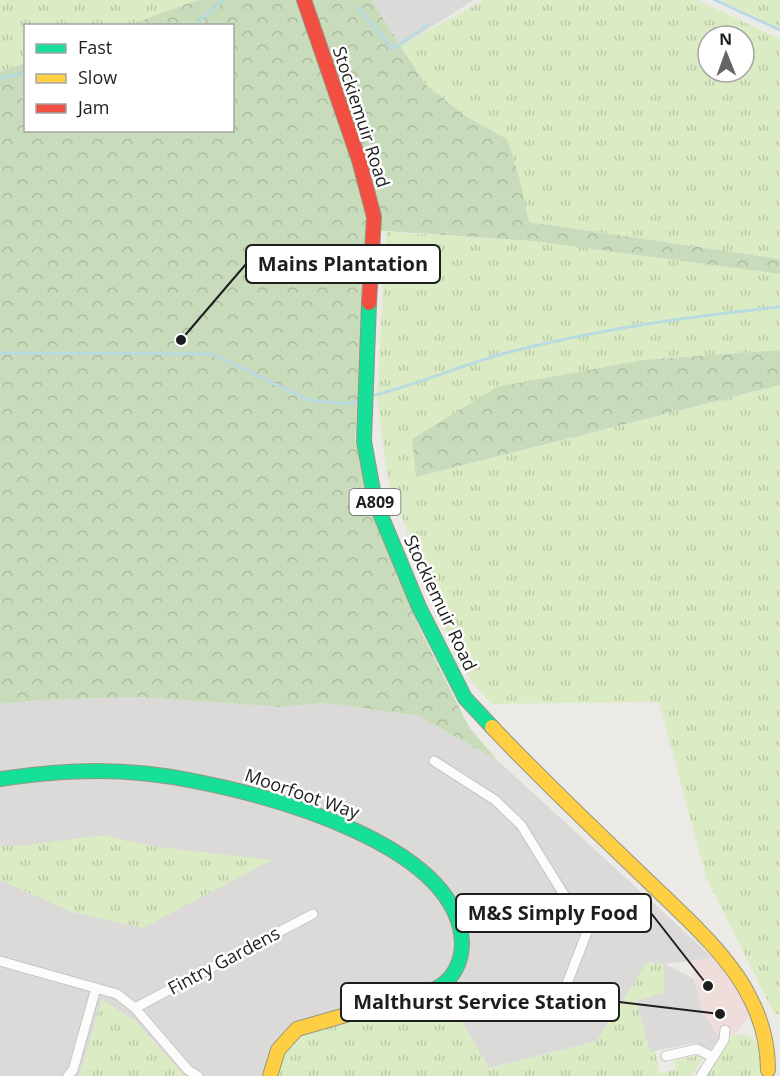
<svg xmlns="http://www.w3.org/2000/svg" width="780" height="1076" font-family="'Open Sans',sans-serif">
	<defs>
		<pattern id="grass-tufts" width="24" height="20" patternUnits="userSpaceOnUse" patternTransform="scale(1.5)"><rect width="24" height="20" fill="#dbebc3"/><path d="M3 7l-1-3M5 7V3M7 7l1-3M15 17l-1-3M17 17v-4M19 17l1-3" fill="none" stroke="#bcc9a7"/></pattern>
		<pattern id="forest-crowns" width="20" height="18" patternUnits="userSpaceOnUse" patternTransform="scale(1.5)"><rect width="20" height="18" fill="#c8dcbb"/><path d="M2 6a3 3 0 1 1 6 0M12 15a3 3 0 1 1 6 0" fill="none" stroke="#abbca0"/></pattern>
	</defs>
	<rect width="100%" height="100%" fill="#eceae6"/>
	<g fill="#dbdad8">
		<polygon points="371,0 474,0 397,49 384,31"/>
		<polygon points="137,697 281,707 325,703 418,716 497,760 713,958 665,964 694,979 703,1013 721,1040 712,1049 694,1043 650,1052 636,1001 664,992 664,964 647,962 597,1041 489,1068 278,1069 281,1069 279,1076 185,1076 135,1021 84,1066 79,1076 0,1076 0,704 42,700"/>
	</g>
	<polygon fill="#efdddb" points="713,958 736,983 752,1014 734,1034 721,1040 703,1013 691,961"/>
	<g fill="url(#grass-tufts)" fill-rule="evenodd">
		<polygon points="0,0 198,0 129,25 26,26 25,63 0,72"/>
		<path d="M484,0h213l83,39v220l-251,-37 -22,-83 -42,-23 -39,-31 -25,-39zM708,36h36v36h-36z"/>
		<polygon points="720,0 780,0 780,28"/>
		<polygon points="386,232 532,241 780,274 780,350 643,360 412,439 417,477 780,385 780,1013 775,1015 706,877 659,702 491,704 458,664 388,481 377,398"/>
		<polygon points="103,835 151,846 272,860 143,928 72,912 0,880 0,845 19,846"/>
		<polygon points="647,962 664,964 664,992 636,1001 650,1052 655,1051 660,1073 675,1070 676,1060 700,1055 703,1058 692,1076 279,1076 280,1070 278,1068 283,1052 302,1033 444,991 489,1068 597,1041"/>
		<polygon points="102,999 135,1021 185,1076 79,1076"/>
		<polygon points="734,1034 750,1036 761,1045 762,1069 759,1076 706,1076"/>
	</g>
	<g fill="url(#forest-crowns)">
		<polygon points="198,0 371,0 426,85 465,116 507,139 520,180 529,222 780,259 780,274 532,241 371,230 355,439 366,484 419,627 469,727 497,760 418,716 325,703 282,707 137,697 42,700 0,704 0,72 25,63 26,130 232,130 232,26 129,25"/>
		<polygon points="780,350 780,385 416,477 412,439 497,387 643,360"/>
	</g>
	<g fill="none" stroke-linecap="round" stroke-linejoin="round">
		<g stroke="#b8dbe1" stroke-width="3">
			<polyline points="715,0 780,30"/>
			<polyline points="357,7 393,49 429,24"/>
			<polyline points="194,26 223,0"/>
			<polyline points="0,78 26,73"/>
			<polyline points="0,353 213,354 308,400 349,404 356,401"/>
			<path d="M371,396c47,-11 92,-32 139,-44 88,-23 180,-36 270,-45"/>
		</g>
		<defs>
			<g id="street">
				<polyline points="434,761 495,800 521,825 587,932 566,986 553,997 503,1013 491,1011 473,1004 448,982"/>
				<polyline points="0,961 117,994 135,1008 188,1070 198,1076"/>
				<polyline points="135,1008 313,914"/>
				<polyline points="666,1056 697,1049 713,1057"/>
				<polyline points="68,1076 73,1070 96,988"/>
				<polyline points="701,1076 724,1040 725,1030"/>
			</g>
			<g id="fast">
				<polyline points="369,303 364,441 375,501 419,607 465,698 492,727"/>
				<path d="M0,779c68,-10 126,-12 194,2 77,15 265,64 268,162 0,18 -8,36 -25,45 -21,12 -51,15 -74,22"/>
			</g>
			<g id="slow">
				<path d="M492,727c50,53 103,103 155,153 34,33 81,74 102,116 13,24 19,47 19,74"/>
				<polyline points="270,1076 278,1050 297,1029 363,1010"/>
			</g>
			<polyline id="jam" points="304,0 359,160 374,217 369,303"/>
		</defs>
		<use href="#street" stroke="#c5c4c2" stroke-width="11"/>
		<use href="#fast" stroke="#96967e" stroke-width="16"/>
		<use href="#slow" stroke="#96967e" stroke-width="16"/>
		<use href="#jam" stroke="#96967e" stroke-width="16"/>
		<use href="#street" stroke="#fcfcfb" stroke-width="9"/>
		<use href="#fast" stroke="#16e098" stroke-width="14"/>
		<use href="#slow" stroke="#ffcf43" stroke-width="14"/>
		<use href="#jam" stroke="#f24e42" stroke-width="14"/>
	</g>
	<g text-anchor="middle" stroke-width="5" stroke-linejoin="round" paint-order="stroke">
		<rect fill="#fff" stroke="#626262" stroke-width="1.5" x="349.5" y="489" width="51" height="26" rx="4.5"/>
		<g font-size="16" font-weight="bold" fill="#1e1e1e">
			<text x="375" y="508">A809</text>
		</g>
		<g font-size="18" fill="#1e1e1e" stroke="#fff">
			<text transform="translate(361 117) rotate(72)" y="6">Stockiemuir Road</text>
			<text transform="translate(440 603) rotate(65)" y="6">Stockiemuir Road</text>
			<text transform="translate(302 794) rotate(19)" y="6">Moorfoot Way</text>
			<text transform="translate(224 961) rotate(-28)" y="6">Fintry Gardens</text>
		</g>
	</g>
	<path fill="none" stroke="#1e1e1e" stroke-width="2" d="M181 340L246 264M708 986L651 913M720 1014L619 1002"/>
	<g fill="#1e1e1e" stroke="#fff" stroke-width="2">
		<circle cx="181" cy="340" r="6"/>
		<circle cx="708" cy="986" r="6"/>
		<circle cx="720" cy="1014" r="6"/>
	</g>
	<g fill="#fff" stroke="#1e1e1e" stroke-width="2">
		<rect x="246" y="245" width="194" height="38" rx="6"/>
		<rect x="456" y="894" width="195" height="38" rx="6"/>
		<rect x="341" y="983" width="278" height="38" rx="6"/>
	</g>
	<g font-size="20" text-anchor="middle" font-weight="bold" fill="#1e1e1e">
		<text x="343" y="271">Mains Plantation</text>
		<text x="553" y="920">M&amp;S Simply Food</text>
		<text x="480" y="1009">Malthurst Service Station</text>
	</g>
	<rect x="24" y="24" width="210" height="108" fill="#ffffff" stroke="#a5a5a5" stroke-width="1.5"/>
	<rect x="36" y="44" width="30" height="9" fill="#16e098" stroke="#a5a5a5" stroke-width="1.5"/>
	<text x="78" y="54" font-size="18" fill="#1e1e1e">Fast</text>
	<rect x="36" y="74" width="30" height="9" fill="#ffcf43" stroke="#a5a5a5" stroke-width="1.5"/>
	<text x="78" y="84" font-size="18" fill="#1e1e1e">Slow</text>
	<rect x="36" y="104" width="30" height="9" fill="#f24e42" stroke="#a5a5a5" stroke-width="1.5"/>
	<text x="78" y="114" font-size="18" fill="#1e1e1e">Jam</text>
	<g transform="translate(726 54) rotate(359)"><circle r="28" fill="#ffffff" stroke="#a5a5a5" stroke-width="1.5"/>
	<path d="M0-4.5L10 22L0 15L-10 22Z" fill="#666564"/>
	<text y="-9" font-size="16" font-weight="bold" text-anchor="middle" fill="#1e1e1e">N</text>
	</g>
</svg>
